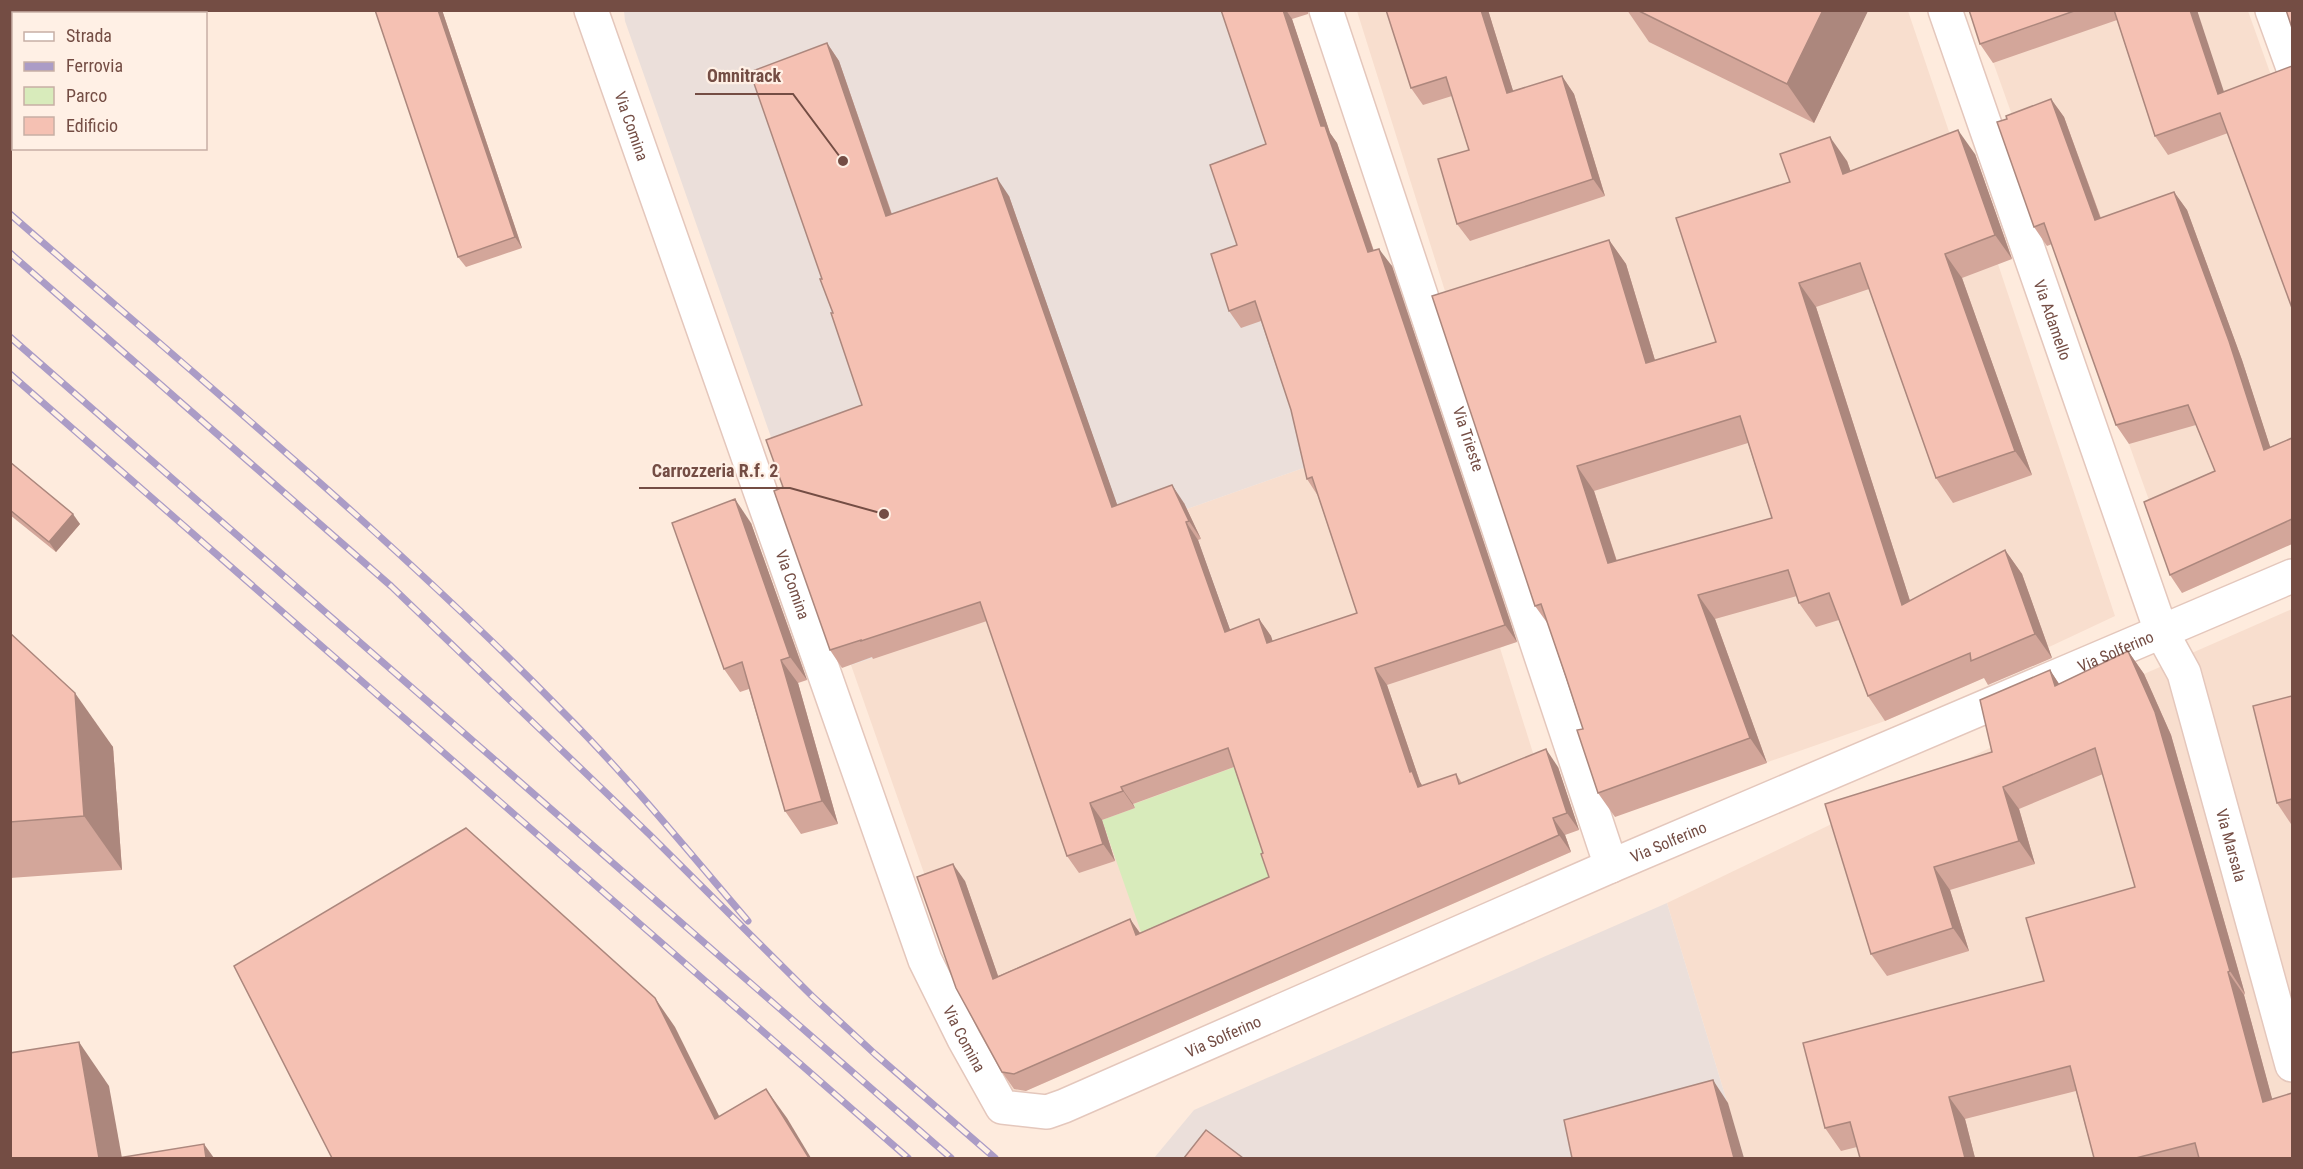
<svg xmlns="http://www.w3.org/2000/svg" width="2303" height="1169" font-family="'Roboto Condensed',sans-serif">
	<rect width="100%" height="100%" fill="#feebdd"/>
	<g fill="#f8dece">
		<polygon points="1357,11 1908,11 1959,161 1998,264 2115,616 1968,685 1885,721 1705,784 1477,393"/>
		<polygon points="1975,11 2248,11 2292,134 2292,544 2182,593"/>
		<polygon points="1337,143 1437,434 1505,646 1500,648 1539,772 1544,771 1571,852 1005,1100 966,1012 972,1010 851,665 992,619 1241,659 1187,509 1315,464 1251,171"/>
		<polygon points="2292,609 2292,1158 1744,1158 1667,903 2144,674"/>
	</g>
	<g fill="#ebdfda">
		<polygon points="624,11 1289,11 1333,144 1315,464 1187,509 1237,649 1027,599 950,633 851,665 625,21"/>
		<polygon points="1667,903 1744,1158 1154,1158 1194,1110"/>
	</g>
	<polygon fill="#d8ebbb" points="1240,765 1281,894 1148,952 1102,820 1135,808 1134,804"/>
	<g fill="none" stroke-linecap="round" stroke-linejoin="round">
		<defs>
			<g id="street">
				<path id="s1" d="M591,10l334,950 39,79 38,68 45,5 17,-6 547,-240 681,-290"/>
				<path id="s2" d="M1326,10l285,856"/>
				<path id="s3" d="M1945,10l216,621 23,42 108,392"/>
				<polyline points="2272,10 2292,65"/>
			</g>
		</defs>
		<use href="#street" stroke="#e4c7bc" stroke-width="36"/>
		<use href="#street" stroke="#fff" stroke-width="33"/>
		<defs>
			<g id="rail">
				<path d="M10,214c187,163 380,321 554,499 65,65 124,138 184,208"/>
				<polyline points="10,253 391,586 650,835 812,996 875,1054 995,1158"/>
				<polyline points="10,337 951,1158"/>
				<polyline points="10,374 908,1158"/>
			</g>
		</defs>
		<use href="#rail" stroke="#ab9cc6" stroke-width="7"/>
		<use href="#rail" stroke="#fff0e5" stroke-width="4.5" stroke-dasharray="14" stroke-linecap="butt"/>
	</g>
	<g fill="#d3a69a" fill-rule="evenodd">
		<polygon points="375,10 442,10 522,248 466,267 458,257"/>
		<polygon points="1221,10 1308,10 1308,14 1292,19 1330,133 1337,143 1374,251 1392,266 1517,642 1387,685 1420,782 1422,786 1456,774 1462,783 1558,767 1579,830 1565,835 1571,852 1026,1091 1014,1089 1002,1072 965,881 998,976 1130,919 1140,933 1269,877 1263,853 1234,767 1133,804 1135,808 1102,820 1115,861 1079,873 1067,856 987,621 873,659 872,657 842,668 830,650 783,487 862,405 822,279 827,43 839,61 892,214 1009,196 1117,505 1184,503 1201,539 1198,540 1230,630 1259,619 1271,636 1272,641 1357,613 1318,496 1307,479 1291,410 1261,321 1241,328 1229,311 1237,245 1266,144"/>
		<polygon points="1386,10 1488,10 1513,91 1562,76 1574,94 1605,196 1470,241 1457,224 1469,150 1452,96 1423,105 1411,88"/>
		<polygon points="1627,10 1868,10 1814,123 1649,42"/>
		<polygon points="1969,10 2197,10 2228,133 2168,155 2155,136 2117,20 1993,63 1980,44"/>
		<polygon points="2051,99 2064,117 2101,218 2174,192 2187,210 2242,360 2270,447 2292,438 2292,544 2182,593 2170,575 2215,471 2196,425 2129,444 2116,425 2052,244 2047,246 2034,227 2007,119"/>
		<path d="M1975,154l37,105 -50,19 70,197 -79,28 -17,-25 -67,-189 -53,18 94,294 95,-51 17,24 30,84 -64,27 -4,-7 -99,43 -17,-25 -29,-76 -23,7 -17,-24 -2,-7 -82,23 52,144 -152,54 -17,-24 -15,-64 -35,-105 -13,-18 74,-366 17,24 29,96 61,-18 74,-160 57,-21 4,11zM1748,443l24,75 -155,43 -23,-70z"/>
		<polygon points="10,462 80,524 56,552 10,515"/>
		<polygon points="751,523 807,680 798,683 838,824 801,834 785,811 749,689 740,692 724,669"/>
		<polygon points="10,633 113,747 122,870 10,878"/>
		<polygon points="2128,651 2144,674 2171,735 2245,994 2244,995 2272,1099 2292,1158 2094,1158 2076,1091 1965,1119 1975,1158 1860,1158 1857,1147 1841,1151 1825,1128 2044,981 2135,887 2103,774 2019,809 2035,864 1950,890 1969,951 1887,976 1871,954 1992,752 2050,670 2059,684"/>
		<polygon points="2292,696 2292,823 2291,824 2277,803"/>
	</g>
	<g fill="#ac877d">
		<polygon points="438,10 442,10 522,248 515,237"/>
		<polygon points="1283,10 1286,10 1292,19 1330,133 1337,143 1380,270 1368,252 1321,126"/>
		<polygon points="1481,10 1488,10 1519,110 1507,93"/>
		<polygon points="1823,10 1868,11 1814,123 1787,84"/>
		<polygon points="2190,10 2197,10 2231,113 2218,94"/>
		<polygon points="827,43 839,61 898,233 886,216"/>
		<polygon points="1562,76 1574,94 1605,196 1593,179"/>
		<polygon points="2051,99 2064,117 2108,239 2095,220"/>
		<polygon points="1958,130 1975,154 2012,259 1995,235"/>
		<polygon points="1830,137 1847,161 1860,199 1843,174"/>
		<polygon points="997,178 1009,196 1124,524 1112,507"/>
		<polygon points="2174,192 2187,210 2242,360 2277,468 2264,450"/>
		<polygon points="1609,240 1626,264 1663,387 1646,363"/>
		<polygon points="1379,249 1392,266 1517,642 1505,625"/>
		<polygon points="1945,254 1962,278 2032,475 2015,451"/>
		<polygon points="1799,283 1816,307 1919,629 1902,605"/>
		<polygon points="1577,466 1594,491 1625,587 1608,563"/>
		<polygon points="1172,485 1184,503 1201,539 1189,521"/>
		<polygon points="735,499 751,523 807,680 790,657"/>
		<polygon points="73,514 80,524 56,552 49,542"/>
		<polygon points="1186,522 1198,540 1237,649 1225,632"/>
		<polygon points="2005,550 2022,574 2052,658 2035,634"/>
		<polygon points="1698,595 1715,619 1767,763 1750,738"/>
		<polygon points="1259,619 1271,636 1279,660 1267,643"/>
		<polygon points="2128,651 2144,674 2171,735 2245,994 2230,971"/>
		<polygon points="781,660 798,683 838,824 822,801"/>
		<polygon points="1375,668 1387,685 1420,782 1424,788 1418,787 1410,772"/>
		<polygon points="2050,670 2065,693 2055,686"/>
		<polygon points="75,693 113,747 122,870 84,816"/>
		<polygon points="1546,749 1558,767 1579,830 1567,813"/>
		<polygon points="1121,787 1133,804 1135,808 1123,791"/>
		<polygon points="2003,787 2019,809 2035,864 2019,841"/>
		<polygon points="1090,803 1102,820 1115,861 1103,844"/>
		<polygon points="1553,818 1565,835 1571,852 1559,835"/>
		<polygon points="953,864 965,881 1005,996 993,979"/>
		<polygon points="1934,867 1950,890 1969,951 1953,928"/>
		<polygon points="1130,919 1142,936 1136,935"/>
		<polygon points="2228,972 2244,995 2279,1124 2263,1102"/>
		<polygon points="655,998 675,1027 735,1148 715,1119"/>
		<polygon points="79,1042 109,1086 122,1158 99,1158"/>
		<polygon points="1713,1080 1728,1103 1744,1158 1734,1158"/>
		<polygon points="766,1089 787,1118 811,1158 809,1158"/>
		<polygon points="1949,1097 1965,1119 1975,1158 1965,1158"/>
		<polygon points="204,1144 214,1158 206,1158"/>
	</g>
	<g fill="#f5c1b3" stroke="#ac877d" stroke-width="1.5" fill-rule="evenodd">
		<polygon points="375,10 438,10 515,237 458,257"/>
		<polygon points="1221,10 1283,10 1321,126 1325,126 1368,252 1379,249 1505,625 1375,668 1410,772 1412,771 1418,787 1456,774 1459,784 1546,749 1567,813 1553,818 1559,835 1014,1074 1002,1072 956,988 917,877 953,864 993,979 1130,919 1136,935 1269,877 1261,854 1263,853 1228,748 1121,787 1123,791 1090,803 1103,844 1067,856 980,602 861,641 861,640 830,650 774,491 783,487 766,440 862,405 831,313 833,313 820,279 822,279 750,72 827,43 886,216 997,178 1112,507 1172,485 1189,521 1186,522 1225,632 1259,619 1267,643 1357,613 1312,477 1307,479 1291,410 1255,301 1229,311 1211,254 1237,245 1210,165 1266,144"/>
		<polygon points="1386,10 1481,10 1507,93 1562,76 1593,179 1457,224 1438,159 1469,150 1446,77 1411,88"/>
		<polygon points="1637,10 1823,10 1787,84"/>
		<polygon points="1969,10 2077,10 1980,44"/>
		<polygon points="2114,10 2190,10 2218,94 2292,66 2292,308 2220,113 2155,136"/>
		<polygon points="2286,10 2292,10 2292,28"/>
		<polygon points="2051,99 2095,220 2174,192 2229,341 2264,450 2292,438 2292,519 2170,575 2144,502 2215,471 2188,405 2116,425 2044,223 2034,227 1997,122 2007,119 2006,116"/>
		<path d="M1958,130l37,105 -50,19 70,197 -79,27 -76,-215 -61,20 103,322 103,-55 30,84 -64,27 -1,-8 -102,43 -39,-103 -30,10 -11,-33 -90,25 52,143 -152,55 -21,-63 6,-1 -17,-52 -25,-73 -6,2 -103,-310 177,-56 37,123 70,-21 -40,-124 114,-36 -10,-28 50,-17 13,37zM1740,416l32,102 -164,45 -31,-97z"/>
		<polygon points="10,462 73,514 49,542 10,510"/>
		<polygon points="735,499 790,657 781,660 822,801 785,811 742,662 724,669 672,523"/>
		<polygon points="10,633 75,693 84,816 10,822"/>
		<polygon points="2128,651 2155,712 2230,971 2228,972 2263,1102 2292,1093 2292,1158 2199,1158 2195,1143 2136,1158 2094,1158 2070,1066 1949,1097 1965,1158 1860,1158 1850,1122 1825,1128 1803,1043 2044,981 2026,918 2135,887 2095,748 2003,787 2019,841 1934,867 1953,928 1871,954 1825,804 1992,752 1980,700 2050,670 2055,686"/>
		<polygon points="2292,696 2292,799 2277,803 2253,706"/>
		<polygon points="466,828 655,998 715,1119 766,1089 809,1158 332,1158 234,966"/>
		<polygon points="79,1042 99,1158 10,1158 10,1053"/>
		<polygon points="1713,1080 1734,1158 1572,1158 1564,1120"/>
		<polygon points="1206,1130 1243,1158 1184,1158"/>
		<polygon points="204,1144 206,1158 118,1158"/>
	</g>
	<g text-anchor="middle" stroke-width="4.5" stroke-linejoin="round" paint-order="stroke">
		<g font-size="16" fill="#744d44" stroke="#fff0e5">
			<text dy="6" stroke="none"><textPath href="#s1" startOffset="123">Via Comina</textPath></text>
			<text dy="6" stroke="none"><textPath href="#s3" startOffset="328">Via Adamello</textPath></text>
			<text dy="6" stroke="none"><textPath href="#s2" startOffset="452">Via Trieste</textPath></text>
			<text dy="6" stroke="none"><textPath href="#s1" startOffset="609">Via Comina</textPath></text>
			<text dy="6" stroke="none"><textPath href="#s1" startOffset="2382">Via Solferino</textPath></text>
			<text dy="6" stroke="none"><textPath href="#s1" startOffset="1896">Via Solferino</textPath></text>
			<text dy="6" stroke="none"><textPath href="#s3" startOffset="884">Via Marsala</textPath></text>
			<text dy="6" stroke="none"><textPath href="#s1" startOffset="1410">Via Solferino</textPath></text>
			<text dy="6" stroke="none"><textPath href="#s1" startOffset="1095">Via Comina</textPath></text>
		</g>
	</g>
	<path fill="none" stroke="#744d44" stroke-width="2" d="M843 161L793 94H695M884 514L790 488H639"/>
	<g fill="#744d44" stroke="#fff0e5" stroke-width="2">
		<circle cx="843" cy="161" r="6"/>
		<circle cx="884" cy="514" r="6"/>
	</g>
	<g font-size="18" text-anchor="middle" font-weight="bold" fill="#744d44" stroke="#fff0e5" stroke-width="4.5" stroke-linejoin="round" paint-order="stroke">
		<text x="744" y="82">Omnitrack</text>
		<text x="715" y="477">Carrozzeria R.f. 2</text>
	</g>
	<rect width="2303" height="1169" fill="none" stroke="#744d44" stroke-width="24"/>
	<rect x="12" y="12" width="195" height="138" fill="#fff0e5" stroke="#c7afa5" stroke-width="1.5"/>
	<rect x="24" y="32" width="30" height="9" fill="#ffffff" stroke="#c7afa5" stroke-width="1.5"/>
	<text x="66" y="42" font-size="18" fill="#744d44">Strada</text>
	<rect x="24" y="62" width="30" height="9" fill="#ab9cc6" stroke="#c7afa5" stroke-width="1.5"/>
	<text x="66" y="72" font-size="18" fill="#744d44">Ferrovia</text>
	<rect x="24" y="87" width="30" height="18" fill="#d8ebbb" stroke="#c7afa5" stroke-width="1.5"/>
	<text x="66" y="102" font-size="18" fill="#744d44">Parco</text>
	<rect x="24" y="117" width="30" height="18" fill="#f5c1b3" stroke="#c7afa5" stroke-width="1.5"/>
	<text x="66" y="132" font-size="18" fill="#744d44">Edificio</text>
</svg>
